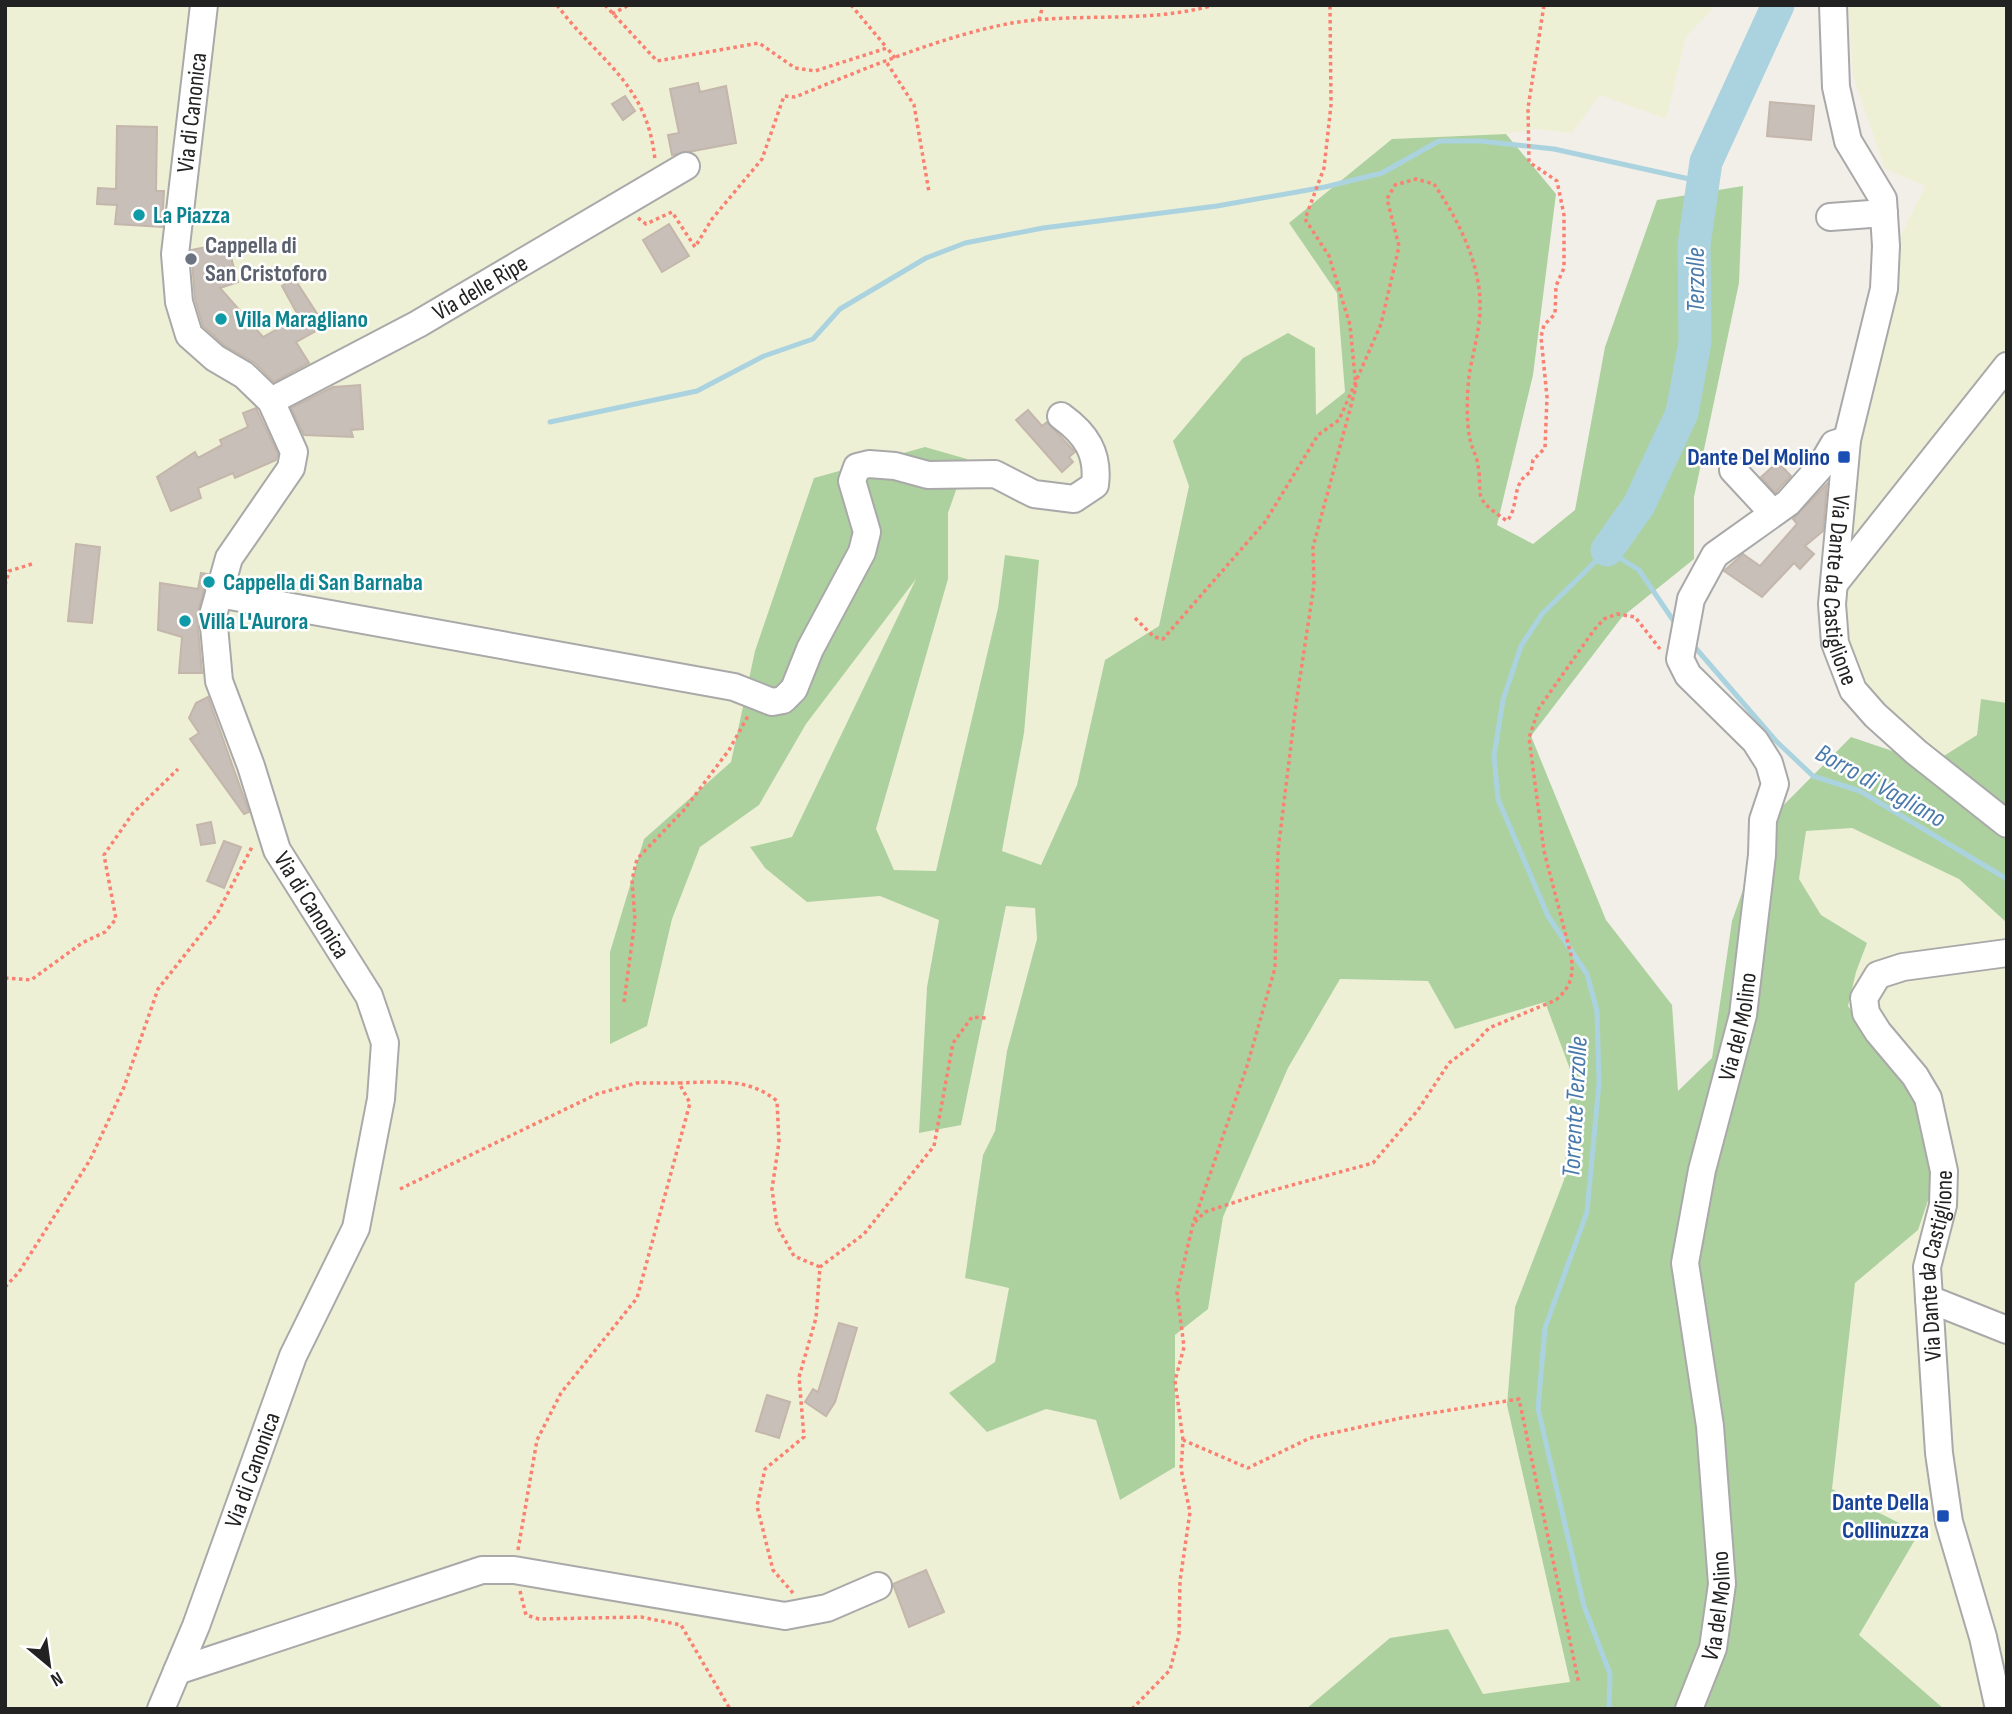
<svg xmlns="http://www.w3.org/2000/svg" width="2012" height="1714" font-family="'Sofia Sans Condensed',sans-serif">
	<rect width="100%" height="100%" fill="#f2efe9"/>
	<g fill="#eef0d5">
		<polygon points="5,5 1716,5 1686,37 1666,119 1600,95 1572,133 1535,129 1506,134 1392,139 1289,223 1337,293 1345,392 1316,416 1315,348 1189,486 1159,626 1105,661 1077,785 1041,865 1002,852 1024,733 1005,555 998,608 936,872 894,870 876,830 948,579 948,513 967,460 815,478 755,651 731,762 644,839 610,952 611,1043 672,919 700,847 759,805 806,724 918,575 792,837 750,848 807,901 880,896 939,920 927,987 919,1132 961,1125 1007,905 1035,907 1037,939 1007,1051 995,1131 983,1155 966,1278 1009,1288 995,1362 987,1432 1046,1409 1096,1420 1120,1500 1175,1467 1175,1335 1208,1309 1222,1218 1288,1068 1340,979 1428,981 1455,1029 1545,1002 1571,1072 1564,1180 1515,1307 1507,1405 1570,1683 1483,1694 1390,1638 1306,1709 5,1709"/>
		<polygon points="1848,5 2007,5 2007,703 1982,699 1977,735 1931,764 1842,666 1847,440 1897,244 1925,186 1885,169 1853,76"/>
		<polygon points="1852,828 1959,879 2007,923 2007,1709 1944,1709 1859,1635 1919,1533 1832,1489 1855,1283 1918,1230 1920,1102 1847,1006 1856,972 1867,943 1821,915 1799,880 1806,831"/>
	</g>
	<polygon fill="#add19e" points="1506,134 1556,194 1533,375 1497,525 1533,544 1575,510 1605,347 1657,200 1743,186 1739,283 1694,497 1694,559 1622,617 1531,736 1606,920 1672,1005 1678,1091 1712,1058 1732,921 1767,822 1851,737 1931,764 1977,735 1981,699 2007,703 2007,923 1959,879 1852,828 1806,831 1799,879 1821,915 1867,943 1856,972 1848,1006 1920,1102 1935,1180 1918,1230 1855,1283 1832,1489 1919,1533 1859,1635 1944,1709 1306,1709 1390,1638 1448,1629 1483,1694 1570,1682 1507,1405 1515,1307 1564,1180 1571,1072 1545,1002 1455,1029 1428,981 1340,979 1288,1068 1223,1217 1208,1309 1175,1335 1175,1467 1120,1500 1096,1420 1046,1409 987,1432 949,1393 995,1362 1009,1288 965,1278 983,1155 995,1131 1007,1051 1037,939 1035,908 1006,906 961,1125 919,1133 927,987 939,920 880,896 807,902 765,868 750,847 792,837 916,579 806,724 759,805 700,847 672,919 647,1026 610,1044 610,952 644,839 731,762 755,651 814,478 925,447 967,459 948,513 948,579 876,829 894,870 936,871 998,608 1005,555 1039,560 1024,733 1002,851 1041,865 1077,785 1105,660 1159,626 1189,486 1173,441 1243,358 1288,333 1315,348 1316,415 1345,392 1337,293 1289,223 1392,139"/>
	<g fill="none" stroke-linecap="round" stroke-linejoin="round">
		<g stroke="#aad3df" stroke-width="5">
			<polyline points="550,422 697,391 764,356 813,339 840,309 926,258 965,243 1043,228 1217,206 1325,187 1382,173 1439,141 1480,141 1554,149 1703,182"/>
			<polyline points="1693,645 1776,741 1813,776 1860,791 2007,879"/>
			<polyline points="1609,1709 1610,1674 1584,1606 1538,1409 1545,1328 1587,1212 1599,1083 1597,1011 1587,974 1548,916 1498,799 1494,756 1503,700 1521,646 1542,614 1607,550 1639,570 1677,626"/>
		</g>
		<polyline stroke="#aad3df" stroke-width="33" points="1607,550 1639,505 1682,413 1695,342 1694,245 1706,162 1778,5"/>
	</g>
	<g fill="#c7bfb8" stroke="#c4b6ab" stroke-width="2">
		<polygon points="698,83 700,92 726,86 736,143 672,155 668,135 679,133 670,89"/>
		<polygon points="625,96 635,111 623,120 612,104"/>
		<polygon points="1770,102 1814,106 1811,140 1767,136"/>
		<polygon points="117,126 157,127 156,191 164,191 162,227 115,224 117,205 97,204 98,188 116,189"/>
		<polygon points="669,224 689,256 662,272 643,240"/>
		<polygon points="227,243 238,282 220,288 263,337 299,317 282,286 294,278 325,326 296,342 309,363 274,382 255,363 224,345 203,326 195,299 191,250"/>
		<polygon points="360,385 363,429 351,430 353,437 304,435 291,408 333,387"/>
		<polygon points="256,408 278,454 276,460 235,478 233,473 198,488 201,498 171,511 157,477 195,452 198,458 222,445 220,440 248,427 243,413"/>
		<polygon points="1028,410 1042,426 1047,422 1075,452 1069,457 1073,462 1062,472 1016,420"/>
		<polygon points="1778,462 1791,476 1775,493 1761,477"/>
		<polygon points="1827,484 1823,531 1805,546 1814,554 1800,569 1794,563 1762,597 1724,571 1743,554 1760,566 1797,524 1793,519"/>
		<polygon points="76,544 100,547 92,623 68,621"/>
		<polygon points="201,573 208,574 197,616 202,673 179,673 182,637 158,630 160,583 198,589"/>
		<polygon points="208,697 249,812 244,814 190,739 199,733 189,718 196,703"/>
		<polygon points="211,822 215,843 201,845 197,825"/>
		<polygon points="224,841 241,847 224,888 207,881"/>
		<polygon points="839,1323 857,1328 835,1402 826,1416 805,1402 813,1389 818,1392"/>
		<polygon points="767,1395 790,1402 779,1438 756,1431"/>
		<polygon points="926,1570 944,1612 909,1627 893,1584"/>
	</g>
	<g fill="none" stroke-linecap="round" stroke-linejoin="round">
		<defs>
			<g id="minor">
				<path id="s1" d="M1833,5l3,82 12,54 35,58 3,47 -2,43 -37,151 -15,164 3,39 18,47 22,25 41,37 91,72"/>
				<polyline points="1830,217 1884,213"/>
				<path id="s2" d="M271,401l147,-77 268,-158"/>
				<polyline points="1733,470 1773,513"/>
				<polyline points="1834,584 2007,366"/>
				<path d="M219,594l515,93 38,15 11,-2 11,-11 16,-40 52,-97 5,-20 -15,-51 5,-14 12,-3 26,2 33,9 67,-1 39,20 40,5 21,-14c4,-32 -9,-51 -34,-69"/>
				<polyline points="1929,1299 2007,1330"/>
				<polyline points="177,1671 482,1570 514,1570 785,1616 827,1608 878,1586"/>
				<path id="s3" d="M161,1709l35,-83 97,-270 63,-128 25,-129 4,-56 -16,-47 -92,-146 -26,-84 -32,-85 -6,-66 16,-57 62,-90 3,-16 -23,-51 -27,-26 -29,-17 -26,-23 -10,-33 -4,-48 29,-249"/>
				<path id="s4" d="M1689,1709l24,-61 9,-64 -12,-158 -25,-163 17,-93 41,-155 19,-160 1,-35 12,-36 -6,-21 -14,-22 -67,-66 -8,-16 11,-60 24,-44 73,-52 33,-37 13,-22 13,-4"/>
				<path id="s5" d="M1999,1709l-16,-72 -34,-115 -10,-69 -12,-186 16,-62 1,-34 -16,-73 -13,-22 -37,-44 -12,-19 -2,-15 14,-23 25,-8 104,-14"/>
			</g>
		</defs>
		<use href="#minor" stroke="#a9a9a9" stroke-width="30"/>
		<g stroke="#fa8072" stroke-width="3.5" stroke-dasharray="3.5 3.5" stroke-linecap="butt">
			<path d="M557,5c42,57 90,77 98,155"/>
			<polyline points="605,5 657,61 759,43 795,68 815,71 887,48 896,59"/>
			<polyline points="851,5 887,48"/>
			<polyline points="612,14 629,5"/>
			<polyline points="1039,20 1043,5"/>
			<polyline points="887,63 914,105 929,192"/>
			<path d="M638,218l8,6 26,-12 23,35 17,-28 50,-60 22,-63 11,1c67,-27 146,-61 217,-74 67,-11 136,1 202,-18"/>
			<polyline points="5,585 9,571 32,564"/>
			<path d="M1135,618l19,19 9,2 102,-117 53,-87 21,-15 42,-96 14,-60 4,-18 -12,-47 8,-14 21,-6 18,5c23,34 45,76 46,118 1,25 -7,49 -11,74 -2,18 -3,45 1,63 1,7 5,14 7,21 8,39 -9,34 30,61 13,-15 3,-38 24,-49l2,-12 12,-12 2,-51 -6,-60 3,-12 11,-11 1,-28 8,-18v-53l-7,-34 -28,-19 -1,-54 16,-103"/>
			<polyline points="5,978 31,980 82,943 105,932 116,919 104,855 133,813 178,769"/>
			<polyline points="624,1002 635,920 632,880 637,859 684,810 729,750 748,716"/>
			<polyline points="400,1189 597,1094 636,1083 679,1083"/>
			<path d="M1195,1222l10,-10 58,-19 110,-30 45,-53 31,-47 24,-18 16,-17 67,-28c15,-13 18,-25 15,-45l-27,-104 -15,-113 10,-30 55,-78 10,-11 13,-5 18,3 25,32"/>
			<polyline points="5,1287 19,1272 90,1160 124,1087 158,989 217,914 252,847"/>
			<polyline points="1183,1440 1175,1381 1184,1347 1177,1292 1193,1224 1247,1066 1275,968 1278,851 1296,704 1314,585 1313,547 1356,387 1350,325 1329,256 1305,219 1324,168 1331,105 1330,5"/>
			<path d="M518,1550l19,-110 24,-47 76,-95 53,-195 -11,-20c36,-1 69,-6 98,18l2,41 -7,47 5,37 17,30 26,11"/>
			<polyline points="520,1591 526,1615 539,1619 641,1617 681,1625 730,1709"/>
			<polyline points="793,1593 773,1570 757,1506 765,1469 804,1437 799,1377 816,1318 820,1267 864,1234 934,1146 953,1043 972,1017 987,1018"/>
			<polyline points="1132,1709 1170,1670 1179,1635 1180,1581 1190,1512 1181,1469 1183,1440 1248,1468 1310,1438 1401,1418 1519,1399 1579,1684"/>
		</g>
		<use href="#minor" stroke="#fff" stroke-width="26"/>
	</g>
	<g fill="#0f9aa8" stroke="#fff" stroke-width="2.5">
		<circle cx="139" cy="215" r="7"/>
		<circle cx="221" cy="319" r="7"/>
		<circle cx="209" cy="582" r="7"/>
		<circle cx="185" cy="621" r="7"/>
	</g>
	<circle fill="#6b7280" stroke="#fff" stroke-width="2.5" cx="191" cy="259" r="7"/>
	<g fill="#1a4fb4" stroke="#fff" stroke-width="2.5">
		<rect x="1837" y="450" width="14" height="14" rx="3.5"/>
		<rect x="1936" y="1509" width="14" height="14" rx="3.5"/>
	</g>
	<g text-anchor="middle" stroke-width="5" stroke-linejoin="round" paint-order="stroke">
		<g font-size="24" fill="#222" stroke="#fff">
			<text dy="8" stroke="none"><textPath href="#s3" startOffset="1746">Via di Canonica</textPath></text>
			<text dy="8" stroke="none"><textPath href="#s2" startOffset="238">Via delle Ripe</textPath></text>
			<text dy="8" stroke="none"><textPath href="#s1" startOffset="602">Via Dante da Castiglione</textPath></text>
			<text transform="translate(312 905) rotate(58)" y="8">Via di Canonica</text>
			<text dy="8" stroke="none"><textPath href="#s4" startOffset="696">Via del Molino</textPath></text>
			<text dy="8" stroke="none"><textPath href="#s5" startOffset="452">Via Dante da Castiglione</textPath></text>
			<text dy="8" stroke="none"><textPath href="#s3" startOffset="256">Via di Canonica</textPath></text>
			<text dy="8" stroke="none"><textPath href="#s4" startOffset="108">Via del Molino</textPath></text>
		</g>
		<g font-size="24" font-weight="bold" fill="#0d838f" stroke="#fff" text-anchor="start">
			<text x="153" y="223">La Piazza</text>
			<text x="235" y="327">Villa Maragliano</text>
			<text x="223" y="590">Cappella di San Barnaba</text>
			<text x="199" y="629">Villa L'Aurora</text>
		</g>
		<g font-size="24" font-weight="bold" fill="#5b616d" stroke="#fff" text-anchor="start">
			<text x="205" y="253">Cappella di<tspan x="205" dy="28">San Cristoforo</tspan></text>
		</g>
		<g font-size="24" font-weight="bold" fill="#164399" stroke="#fff" text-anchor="end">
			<text x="1830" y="465">Dante Del Molino</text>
			<text x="1929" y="1510">Dante Della<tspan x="1929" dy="28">Collinuzza</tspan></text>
		</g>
		<g font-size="26" font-style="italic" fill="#4a7aab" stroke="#fff">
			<text transform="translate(1695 280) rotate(-90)" y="9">Terzolle</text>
			<text transform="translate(1881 785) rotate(29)" y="9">Borro di Vagliano</text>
			<text transform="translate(1574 1107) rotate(-87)" y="9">Torrente Terzolle</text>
		</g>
	</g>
	<rect width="2012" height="1714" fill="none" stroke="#222222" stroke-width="14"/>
	<g transform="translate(49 1665) rotate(151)" stroke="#ffffff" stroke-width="5" paint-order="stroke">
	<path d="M0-5L12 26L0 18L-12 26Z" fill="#222222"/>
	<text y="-10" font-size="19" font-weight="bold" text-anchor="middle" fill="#222222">N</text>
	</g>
</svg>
